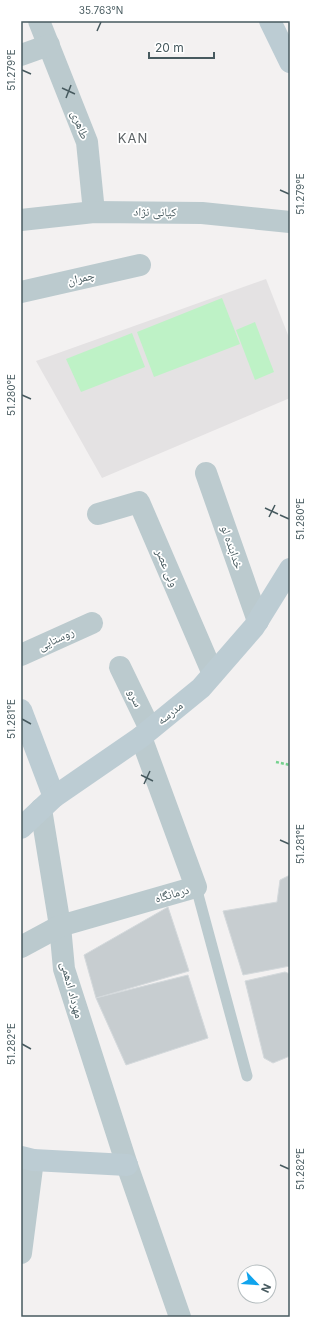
<svg xmlns="http://www.w3.org/2000/svg" width="311" height="1338" font-family="Inter,'Noto Naskh Arabic',sans-serif">
	<rect width="100%" height="100%" fill="#f3f1f1"/>
	<polygon fill="#e4e2e3" points="266,279 290,340 290,398 102,478 36,361"/>
	<g fill="#bef2c6">
		<polygon points="222,298 240,344 154,377 137,332"/>
		<polygon points="255,322 274,372 255,380 236,330"/>
		<polygon points="132,333 145,367 81,392 66,359"/>
	</g>
	<g fill="#c7cdd0" stroke="#d4d9dc">
		<polygon points="290,875 290,966 243,975 223,911 277,902 280,880"/>
		<polygon points="168,907 189,971 96,998 84,955"/>
		<polygon points="285,972 290,974 290,1056 273,1063 264,1058 245,981"/>
		<polygon points="188,975 208,1038 126,1065 96,998"/>
	</g>
	<g fill="none" stroke-linecap="round" stroke-linejoin="round">
		<polyline stroke="#74d28e" stroke-width="2.5" stroke-dasharray="3 2" stroke-linecap="butt" points="276,762 290,765"/>
		<polyline stroke="#bbcace" stroke-width="11" points="196,887 247,1076"/>
		<g stroke="#bbcace" stroke-width="22">
			<polyline points="39,21 87,142 94,212"/>
			<polyline points="21,55 49,45"/>
			<polyline points="21,220 94,212 202,213 290,222"/>
			<polyline points="21,292 140,265"/>
			<polyline points="206,473 258,621"/>
			<polyline points="98,514 139,502 213,674"/>
			<polyline points="21,655 92,623"/>
			<polyline points="120,667 150,729"/>
			<polyline points="41,809 60,926 64,969 127,1165 180,1317"/>
			<polyline points="21,947 60,926 196,887 141,737"/>
			<polyline points="21,1253 33,1160"/>
		</g>
		<g stroke="#bcccd3" stroke-width="22">
			<polyline points="270,21 290,62"/>
			<polyline points="21,710 54,797"/>
			<polyline points="21,828 54,797 141,737 201,688 254,627 290,569"/>
			<polyline points="21,1157 33,1160 127,1165"/>
		</g>
	</g>
	<path fill="none" stroke="#475a5f" stroke-width="1.5" d="M97,31l4,-9M22,70l9,4M62,88l13,6M66,98l5,-13M280,190l9,4M22,395l9,4M265,508l13,6M280,515l9,4M269,517l6,-12M22,719l9,5M141,775l12,6M144,784l6,-13M280,840l9,4M22,1044l9,5M280,1165l9,4"/>
	<g text-anchor="middle" stroke-width="3.5" stroke-linejoin="round" paint-order="stroke">
		<g font-size="12" fill="#475a5f" stroke="#fff">
			<text transform="translate(80 125) rotate(69)" y="4">طاهری</text>
			<text transform="translate(155 212) rotate(1)" y="4">کیانی نژاد</text>
			<text transform="translate(81 278) rotate(-13)" y="4">چمران</text>
			<text transform="translate(232 547) rotate(71)" y="4">خدابنده لو</text>
			<text transform="translate(167 568) rotate(67)" y="4">ولی عصر</text>
			<text transform="translate(56 639) rotate(-25)" y="4">روستایی</text>
			<text transform="translate(135 698) rotate(64)" y="4">سرو</text>
			<text transform="translate(170 713) rotate(-39)" y="4">مدرسه</text>
			<text transform="translate(172 894) rotate(-16)" y="4">درمانگاه</text>
			<text transform="translate(72 990) rotate(75)" y="4">مهرداد ادهمی</text>
		</g>
		<g font-size="13" letter-spacing="1" fill="#5d6366" stroke="#fff">
			<text x="133" y="143">KAN</text>
		</g>
	</g>
	<rect width="311" height="1338" fill="none" stroke="#ffffff" stroke-width="44"/>
	<g transform="translate(257 1284) rotate(115)"><circle r="19" fill="#ffffff" stroke="#b5bdbf"/>
	<path d="M0-3L7 15L0 10L-7 15Z" fill="#10a4ed"/>
	<text y="-6" font-size="11" font-weight="bold" text-anchor="middle" fill="#475a5f">N</text>
	</g>
	<path d="M149 52v6h65v-6" fill="none" stroke="#475a5f" stroke-width="2"/>
	<text x="155" y="52" font-size="12" fill="#475a5f" stroke="#ffffff" stroke-width="3" paint-order="stroke">20 m</text>
	<rect x="22" y="22" width="267" height="1294" fill="none" stroke="#475a5f" stroke-width="1.5"/>
	<g font-size="10" text-anchor="middle" fill="#475a5f">
		<text x="101" y="14">35.763°N</text>
		<text transform="translate(11 70) rotate(-90)" y="4">51.279°E</text>
		<text transform="translate(300 194) rotate(-90)" y="4">51.279°E</text>
		<text transform="translate(11 395) rotate(-90)" y="4">51.280°E</text>
		<text transform="translate(300 519) rotate(-90)" y="4">51.280°E</text>
		<text transform="translate(11 719) rotate(-90)" y="4">51.281°E</text>
		<text transform="translate(300 844) rotate(-90)" y="4">51.281°E</text>
		<text transform="translate(11 1044) rotate(-90)" y="4">51.282°E</text>
		<text transform="translate(300 1169) rotate(-90)" y="4">51.282°E</text>
	</g>
</svg>
